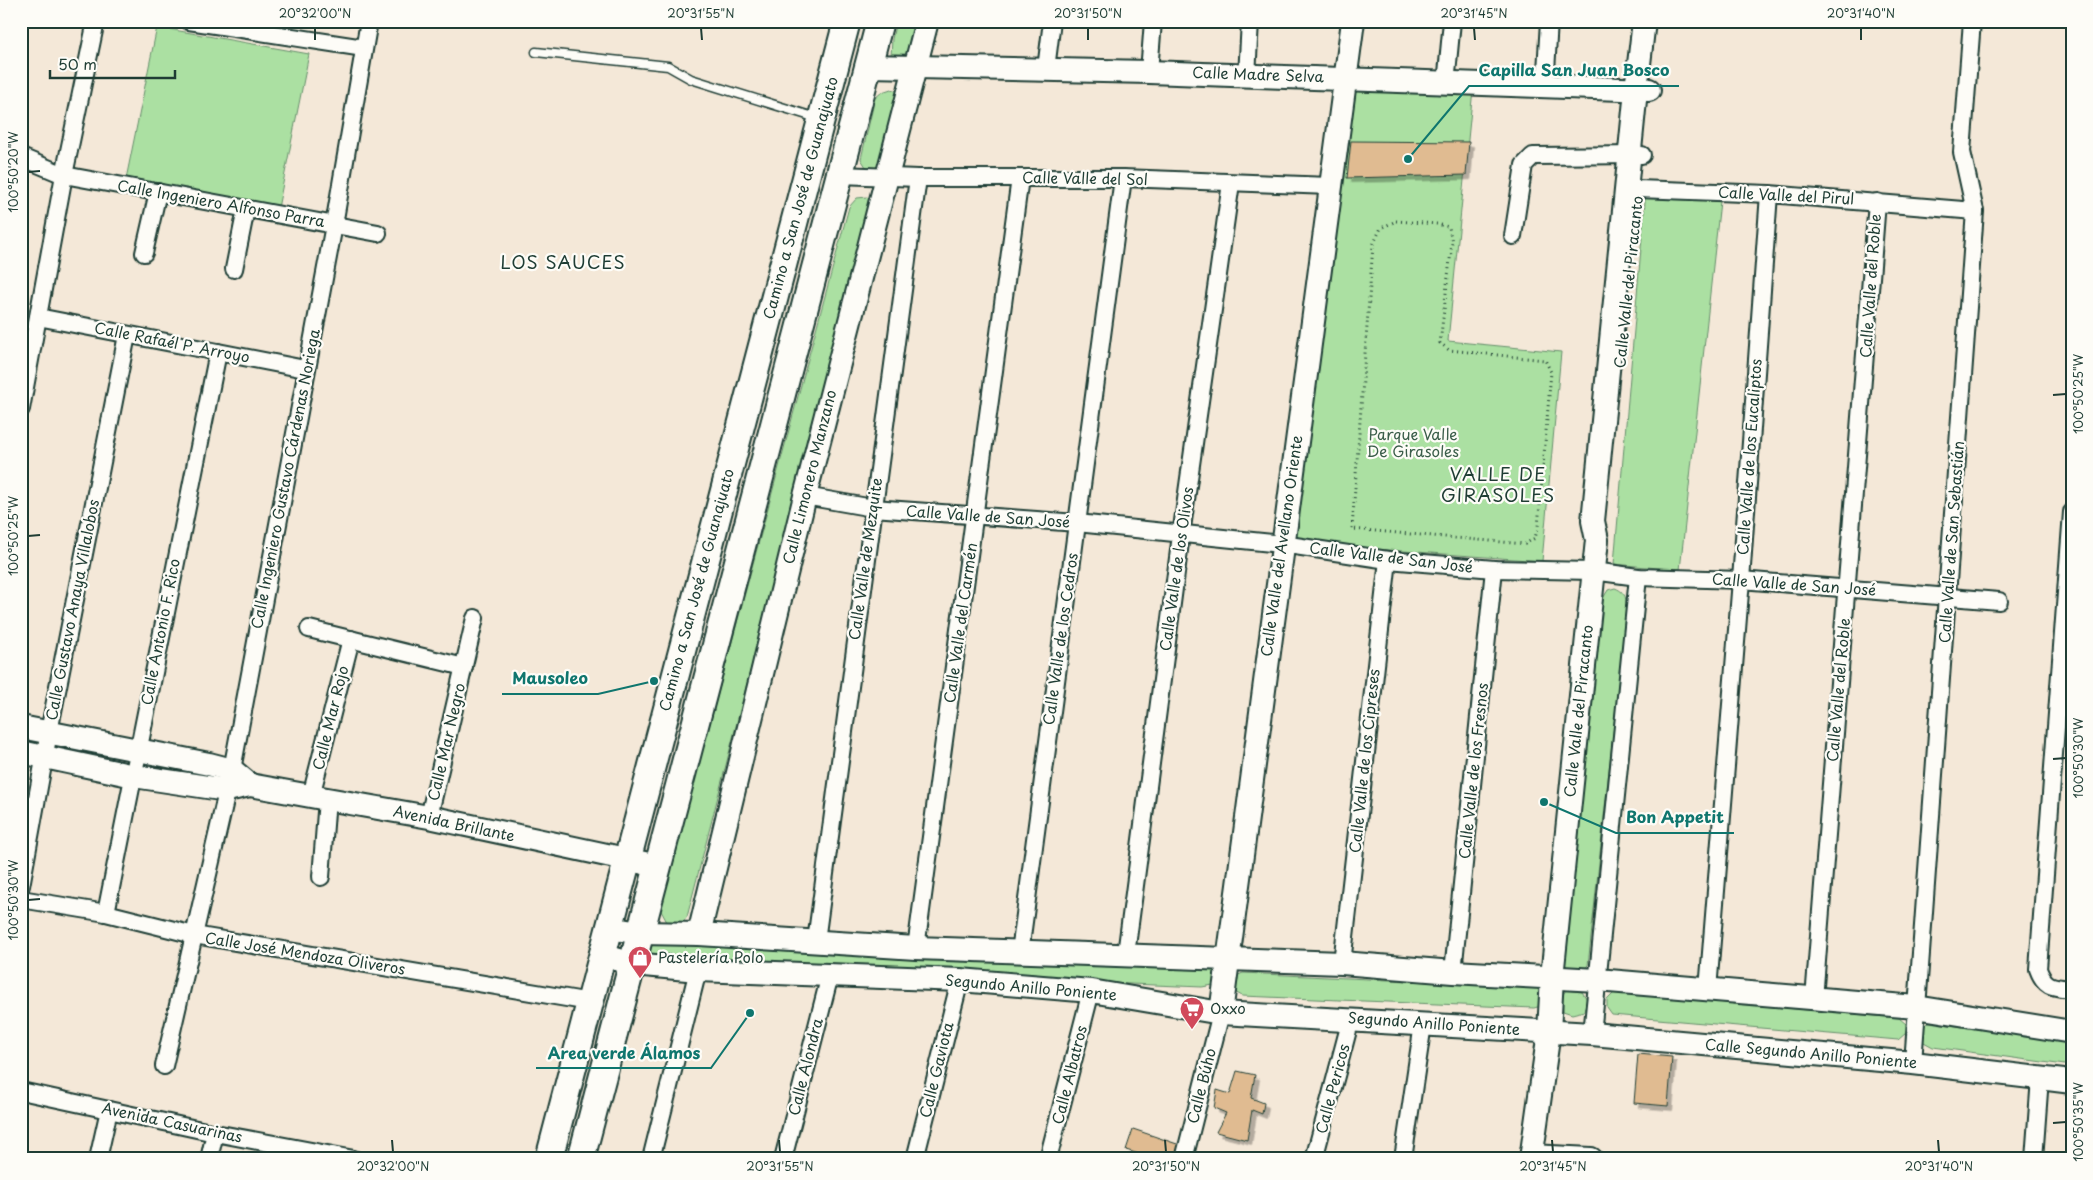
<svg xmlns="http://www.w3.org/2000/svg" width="2093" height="1180" font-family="'Playpen Sans',sans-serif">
	<defs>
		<filter id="shadow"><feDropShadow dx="4.5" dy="4.5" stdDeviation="0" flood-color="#0004"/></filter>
	</defs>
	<rect width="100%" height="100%" fill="#f4e8d8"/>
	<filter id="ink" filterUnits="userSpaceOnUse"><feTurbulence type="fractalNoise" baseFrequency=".02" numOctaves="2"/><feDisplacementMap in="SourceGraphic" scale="10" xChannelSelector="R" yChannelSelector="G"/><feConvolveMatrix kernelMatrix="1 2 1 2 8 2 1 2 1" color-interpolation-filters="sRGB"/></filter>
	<g filter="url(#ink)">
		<g fill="#abe0a2" stroke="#658e6b">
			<polygon points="896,21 917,21 907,61 891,56 892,39"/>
			<polygon points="157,27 309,54 277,213 125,184"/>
			<polygon points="1348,83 1473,89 1448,341 1561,352 1542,561 1291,543"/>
			<polygon points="891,89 897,91 898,94 879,167 872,170 866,167 861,159 875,98 882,92"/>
			<polygon points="1646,190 1721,192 1680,570 1614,564"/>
			<polygon points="867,197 871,200 687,917 681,924 667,922 660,909 664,894 849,207 857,198"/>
			<path d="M1615,588c13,5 11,13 11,25l-38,352 -7,7 -17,-1 35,-366 9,-15z"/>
			<polygon points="652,939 1217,968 1213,985 1202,987 681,965 647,957"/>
			<polygon points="1243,973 1533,987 1541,988 1541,1006 1534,1008 1242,996 1235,992 1236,976"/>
			<polygon points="1566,990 1582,992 1587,999 1584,1011 1572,1014 1563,1011 1562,996"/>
			<polygon points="1614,993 1899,1018 1906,1024 1906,1033 1898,1040 1612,1015 1607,1008 1607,1000"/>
			<polygon points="1929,1022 2072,1043 2072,1066 1933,1047 1922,1041 1921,1029"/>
		</g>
		<g fill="#e0bb91" stroke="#1f3d34" filter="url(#shadow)">
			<polygon points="1351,141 1469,142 1466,175 1347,178"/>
			<polygon points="1638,1054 1672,1057 1668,1106 1634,1103"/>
			<polygon points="1237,1071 1255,1075 1251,1098 1264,1103 1262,1114 1252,1110 1247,1140 1216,1132 1226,1113 1214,1108 1217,1090 1230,1094"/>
			<polygon points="1133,1129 1180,1145 1176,1159 1155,1159 1126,1150"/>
		</g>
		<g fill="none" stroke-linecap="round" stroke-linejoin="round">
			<defs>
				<polyline id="lane" points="536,52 668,66 691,79 817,118"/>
				<g id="street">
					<polyline points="189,21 364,48"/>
					<polyline points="1046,69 1052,21"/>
					<polyline points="1149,72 1153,21"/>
					<polyline points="1247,76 1250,21"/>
					<polyline points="1446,84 1452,21"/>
					<polyline points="1545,88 1549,21"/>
					<polyline points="21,157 64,175 378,233"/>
					<polyline points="840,175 918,178 1123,178 1330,186"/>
					<polyline points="1626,187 1638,189 1769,194 1975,211"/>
					<polyline points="1513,236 1524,165 1533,156 1642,155"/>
					<polyline points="144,253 158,192"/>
					<polyline points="234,269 246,209"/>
					<polyline points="38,317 305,369"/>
					<polyline points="21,409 64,175 96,21"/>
					<polyline points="805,496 873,508 1077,523 1282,544 1388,560 1494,569 1593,571 1638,577 1741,580 1999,601"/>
					<path d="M2072,512l-34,457c7,19 15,18 34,20"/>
					<polyline points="309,629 464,667"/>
					<polyline points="311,796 351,639"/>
					<polyline points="429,817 475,618"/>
					<polyline points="321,877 327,799"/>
					<polyline points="21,886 49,732 127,335"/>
					<polyline points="21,899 106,913 194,935 590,1002"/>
					<polyline points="106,913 218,352"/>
					<polyline points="816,941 918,178"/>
					<polyline points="916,948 1020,178"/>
					<polyline points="1020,952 1123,178"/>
					<polyline points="1126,954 1181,535 1231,183"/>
					<polyline points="1342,963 1388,560"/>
					<polyline points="1453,972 1494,569"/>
					<polyline points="1708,990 1741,580 1769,194"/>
					<polyline points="1814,999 1877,202"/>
					<polyline points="1592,1034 1638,577"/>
					<polyline points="1913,1063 1975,211 1962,152 1972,21"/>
					<polyline points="164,1066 232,770 334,225 369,21"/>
					<polyline points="21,1091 215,1133 354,1159"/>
					<polyline points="98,1159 109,1110"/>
					<polyline points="209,1159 215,1133"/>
					<polyline points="651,1159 698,970"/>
					<polyline points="783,1159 830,975"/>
					<polyline points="915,1159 960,980"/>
					<polyline points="1048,1159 1091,991"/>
					<polyline points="1184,1159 1221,1013"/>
					<polyline points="1314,1159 1351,1019"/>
					<polyline points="1403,1159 1423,1024"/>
					<polyline points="2034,1159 2040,1078"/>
				</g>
				<g id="secondary">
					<polyline points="868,66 1149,72 1649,90"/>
					<polyline points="21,727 209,764 232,770 250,785"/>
					<polyline points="21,752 134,776 227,790 250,785 327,799 429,817 658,866"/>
					<polyline points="609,928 640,933 699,934 916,948 1342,963 1453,972 1597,980 1916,1007 2072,1032"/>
					<polyline points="699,934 805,496 927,21"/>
					<polyline points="602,955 633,964 698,970 960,980 1091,991 1221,1013 1592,1034 1913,1063 2072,1082"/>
					<polyline points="1221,1013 1353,21"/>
					<polyline points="1531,1156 1591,1159"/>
					<polyline points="1531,1159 1549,1032 1552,977 1597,540 1593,521 1636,90 1644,21"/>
				</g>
				<g id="primary">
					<polyline points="549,1159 847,21"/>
					<polyline points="581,1159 880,21"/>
				</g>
			</defs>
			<use href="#lane" stroke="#1f3d34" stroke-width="11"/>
			<use href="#street" stroke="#1f3d34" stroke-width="20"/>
			<use href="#secondary" stroke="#1f3d34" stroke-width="26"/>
			<use href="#primary" stroke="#1f3d34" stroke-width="30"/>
			<polygon stroke="#1f3d34" stroke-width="3" stroke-dasharray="1 4" stroke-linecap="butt" points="1396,221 1437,224 1449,227 1452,243 1440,343 1449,350 1545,360 1551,372 1538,527 1535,538 1525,544 1352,529 1373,245 1381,228"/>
			<use href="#lane" stroke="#fdfcf7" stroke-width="8"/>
			<use href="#street" stroke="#fdfcf7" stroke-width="16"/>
			<use href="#secondary" stroke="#fdfcf7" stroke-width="22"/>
			<use href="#primary" stroke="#fdfcf7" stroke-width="26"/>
		</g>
	</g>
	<path fill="none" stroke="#1f3d34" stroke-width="2" d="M315,28v12M701,28l1,12M1088,28v12M1474,28l1,12M1861,28v12M28,172l12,-1M2053,395l13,-1M28,536l12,-1M2053,759l13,-1M28,900l12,-1M2053,1123l13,-1M392,1140l1,12M779,1140l1,12M1165,1140l1,12M1552,1140l1,12M1938,1140l1,12"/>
	<defs>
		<symbol id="shop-pin" viewBox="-11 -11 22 30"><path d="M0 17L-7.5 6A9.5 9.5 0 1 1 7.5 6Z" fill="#d1495b" stroke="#fdfcf7"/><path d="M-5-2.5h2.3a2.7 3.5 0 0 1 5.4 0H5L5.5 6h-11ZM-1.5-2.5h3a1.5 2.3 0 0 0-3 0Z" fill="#fff"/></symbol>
		<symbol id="supermarket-pin" viewBox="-11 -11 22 30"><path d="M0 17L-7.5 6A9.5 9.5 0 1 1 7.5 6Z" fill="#d1495b" stroke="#fdfcf7"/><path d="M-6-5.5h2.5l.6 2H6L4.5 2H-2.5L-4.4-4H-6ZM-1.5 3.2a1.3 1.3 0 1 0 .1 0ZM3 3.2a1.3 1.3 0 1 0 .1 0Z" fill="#fff"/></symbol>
	</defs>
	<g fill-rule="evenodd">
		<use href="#shop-pin" x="626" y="944" width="28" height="38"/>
		<use href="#supermarket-pin" x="1178" y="995" width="28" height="38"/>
	</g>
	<g text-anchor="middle" stroke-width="4.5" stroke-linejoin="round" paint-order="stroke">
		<g font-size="15" fill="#1f3d34" stroke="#fdfcf7">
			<text transform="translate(1258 75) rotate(2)" y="5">Calle Madre Selva</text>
			<text transform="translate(1085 179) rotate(1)" y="5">Calle Valle del Sol</text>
			<text transform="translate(1786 196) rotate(3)" y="5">Calle Valle del Pirul</text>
			<text transform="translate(801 198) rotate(-75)" y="5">Camino a San José de Guanajuato</text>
			<text transform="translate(221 204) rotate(10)" y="5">Calle Ingeniero Alfonso Parra</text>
			<text transform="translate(1629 282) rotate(-84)" y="5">Calle Valle del Piracanto</text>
			<text transform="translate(1871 286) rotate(-86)" y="5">Calle Valle del Roble</text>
			<text transform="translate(172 343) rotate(11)" y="5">Calle Rafaél P. Arroyo</text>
			<text transform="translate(1750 457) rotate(-86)" y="5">Calle Valle de los Eucaliptos</text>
			<text transform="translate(810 477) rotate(-76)" y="5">Calle Limonero Manzano</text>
			<text transform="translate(286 479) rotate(-79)" y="5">Calle Ingeniero Gustavo Cárdenas Noriega</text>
			<text transform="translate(988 517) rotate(4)" y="5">Calle Valle de San José</text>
			<text transform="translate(1952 542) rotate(-86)" y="5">Calle Valle de San Sebastián</text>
			<text transform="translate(1282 546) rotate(-82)" y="5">Calle Valle del Avellano Oriente</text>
			<text transform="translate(1391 558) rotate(7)" y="5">Calle Valle de San José</text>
			<text transform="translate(866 559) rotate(-82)" y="5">Calle Valle de Mezquite</text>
			<text transform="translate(1177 569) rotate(-82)" y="5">Calle Valle de los Olivos</text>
			<text transform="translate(1794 585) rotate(4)" y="5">Calle Valle de San José</text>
			<text transform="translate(697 590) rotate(-75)" y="5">Camino a San José de Guanajuato</text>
			<text transform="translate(73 610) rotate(-79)" y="5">Calle Gustavo Anaya Villalobos</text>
			<text transform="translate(961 623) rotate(-82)" y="5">Calle Valle del Carmén</text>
			<text transform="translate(161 632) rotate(-79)" y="5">Calle Antonio F. Rico</text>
			<text transform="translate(1061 639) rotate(-82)" y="5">Calle Valle de los Cedros</text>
			<text transform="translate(1839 690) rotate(-85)" y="5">Calle Valle del Roble</text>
			<text transform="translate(1579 711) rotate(-84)" y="5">Calle Valle del Piracanto</text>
			<text transform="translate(331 718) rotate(-76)" y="5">Calle Mar Rojo</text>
			<text transform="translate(447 742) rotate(-77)" y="5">Calle Mar Negro</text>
			<text transform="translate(1365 761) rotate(-84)" y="5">Calle Valle de los Cipreses</text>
			<text transform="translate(1474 771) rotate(-84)" y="5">Calle Valle de los Fresnos</text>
			<text transform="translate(454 824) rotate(12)" y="5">Avenida Brillante</text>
			<text transform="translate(305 954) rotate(9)" y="5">Calle José Mendoza Oliveros</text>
			<text transform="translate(1031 988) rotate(5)" y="5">Segundo Anillo Poniente</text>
			<text transform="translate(1434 1024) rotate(4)" y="5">Segundo Anillo Poniente</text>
			<text transform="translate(1811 1054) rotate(5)" y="5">Calle Segundo Anillo Poniente</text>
			<text transform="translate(806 1067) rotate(-76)" y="5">Calle Alondra</text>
			<text transform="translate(937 1070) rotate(-76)" y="5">Calle Gaviota</text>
			<text transform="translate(1070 1075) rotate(-76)" y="5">Calle Albatros</text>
			<text transform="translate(1202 1086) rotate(-76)" y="5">Calle Búho</text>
			<text transform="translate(1333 1089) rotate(-75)" y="5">Calle Pericos</text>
			<text transform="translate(172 1123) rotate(12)" y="5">Avenida Casuarinas</text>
		</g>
		<g font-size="15" fill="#3b5e4a" stroke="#fdfcf7">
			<text x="1413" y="440">Parque Valle<tspan x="1413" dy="17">De Girasoles</tspan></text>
		</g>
		<g font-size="15" fill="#1f3d34" stroke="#fdfcf7" text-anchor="start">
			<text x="658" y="963">Pastelería Polo</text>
			<text x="1210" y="1014">Oxxo</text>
		</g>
		<g font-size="18" letter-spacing="1" fill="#1f3d34" stroke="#fdfcf7">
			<text x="563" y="269">LOS SAUCES</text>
			<text x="1498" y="481">VALLE DE<tspan x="1498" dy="21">GIRASOLES</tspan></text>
		</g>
	</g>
	<path fill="none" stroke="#0f766e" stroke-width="2" d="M1408 159L1469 86H1679M654 681L598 694H502M1544 802L1616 833H1734M750 1013L711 1068H536"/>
	<g fill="#0f766e" stroke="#fdfcf7" stroke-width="2">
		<circle cx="1408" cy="159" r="5"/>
		<circle cx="654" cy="681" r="5"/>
		<circle cx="1544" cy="802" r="5"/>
		<circle cx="750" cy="1013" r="5"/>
	</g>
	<g font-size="16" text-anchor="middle" font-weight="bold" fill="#0f766e" stroke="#fdfcf7" stroke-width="4.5" stroke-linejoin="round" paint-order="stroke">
		<text x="1574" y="76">Capilla San Juan Bosco</text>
		<text x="550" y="684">Mausoleo</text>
		<text x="1675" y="823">Bon Appetit</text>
		<text x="624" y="1059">Area verde Álamos</text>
	</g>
	<rect width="2093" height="1180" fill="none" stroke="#fdfcf7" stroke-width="55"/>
	<path d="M50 70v8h125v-8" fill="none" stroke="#1f3d34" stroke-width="2.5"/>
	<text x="58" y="70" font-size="15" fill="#1f3d34" stroke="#fdfcf7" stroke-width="4" paint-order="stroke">50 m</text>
	<rect x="28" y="28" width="2038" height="1124" fill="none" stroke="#1f3d34" stroke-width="2"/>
	<g font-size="12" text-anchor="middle" fill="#1f3d34">
		<text x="315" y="18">20°32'00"N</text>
		<text x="701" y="18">20°31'55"N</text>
		<text x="1088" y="18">20°31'50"N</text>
		<text x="1474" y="18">20°31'45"N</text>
		<text x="1861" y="18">20°31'40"N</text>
		<text transform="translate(14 172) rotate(-90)" y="4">100°50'20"W</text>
		<text transform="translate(2079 394) rotate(-90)" y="4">100°50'25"W</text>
		<text transform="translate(14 536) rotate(-90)" y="4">100°50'25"W</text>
		<text transform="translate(2079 758) rotate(-90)" y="4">100°50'30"W</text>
		<text transform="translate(14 900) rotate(-90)" y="4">100°50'30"W</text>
		<text transform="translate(2079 1122) rotate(-90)" y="4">100°50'35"W</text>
		<text x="393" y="1171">20°32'00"N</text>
		<text x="780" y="1171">20°31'55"N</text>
		<text x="1166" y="1171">20°31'50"N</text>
		<text x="1553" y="1171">20°31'45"N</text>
		<text x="1939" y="1171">20°31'40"N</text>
	</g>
</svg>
